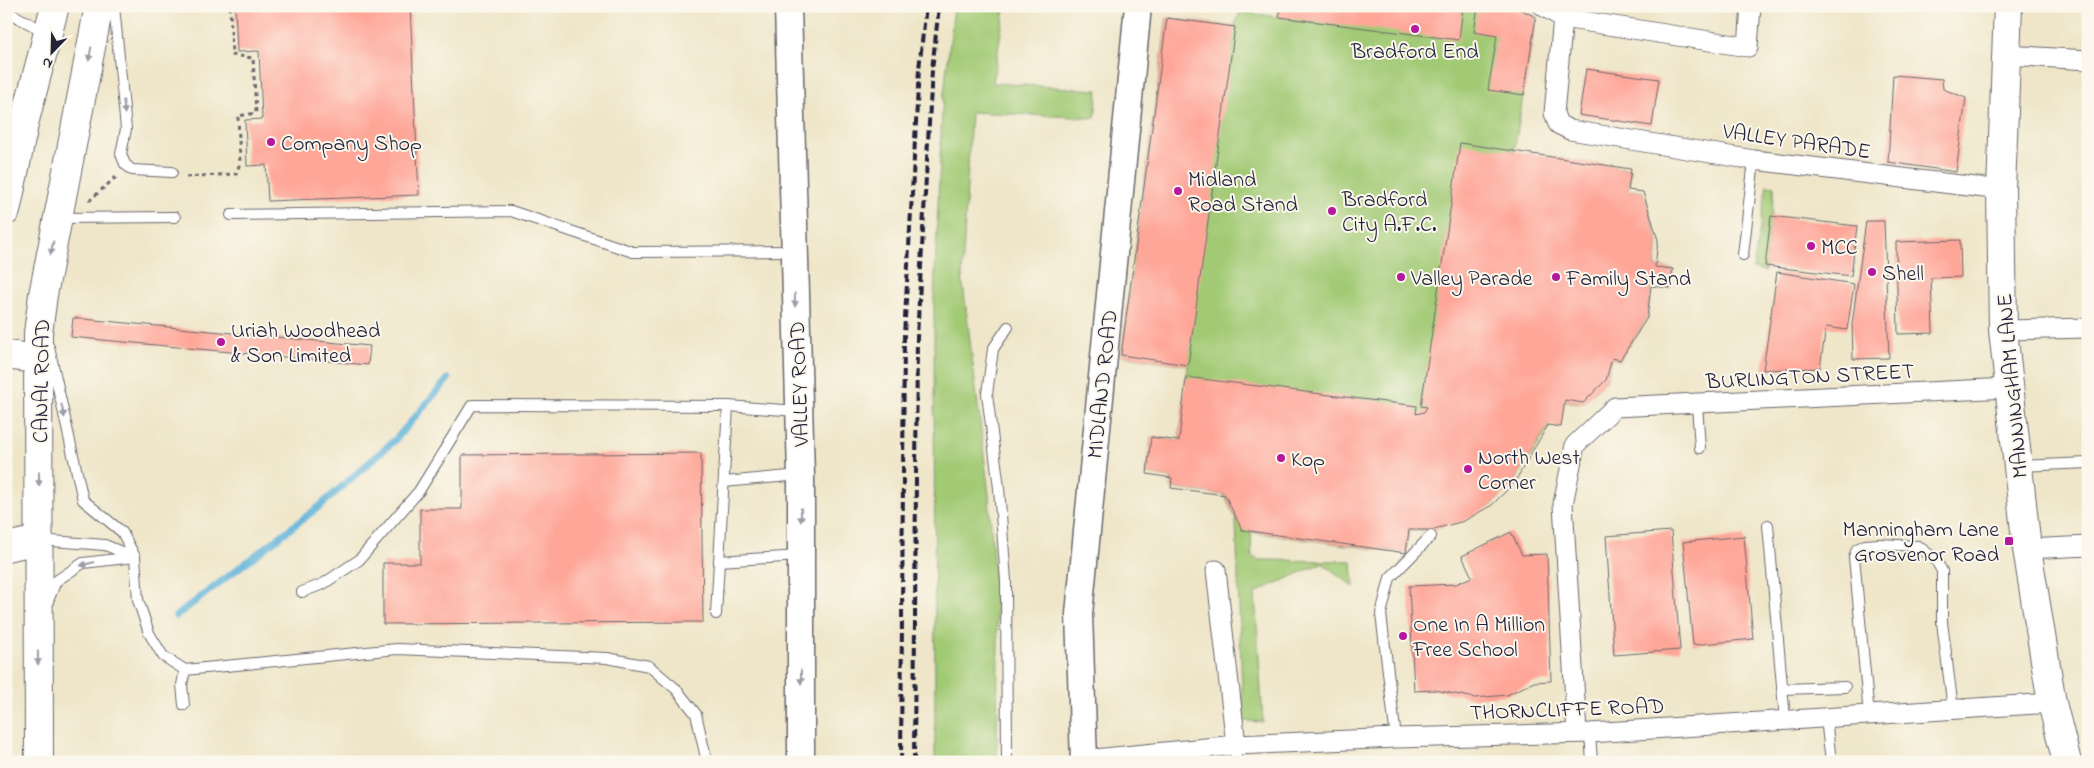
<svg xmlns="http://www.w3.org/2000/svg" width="2094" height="768" font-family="'Indie Flower',sans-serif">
	<rect width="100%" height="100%" fill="#fbf7ec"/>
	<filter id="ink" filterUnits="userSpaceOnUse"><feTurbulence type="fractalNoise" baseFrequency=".02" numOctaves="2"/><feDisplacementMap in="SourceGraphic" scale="10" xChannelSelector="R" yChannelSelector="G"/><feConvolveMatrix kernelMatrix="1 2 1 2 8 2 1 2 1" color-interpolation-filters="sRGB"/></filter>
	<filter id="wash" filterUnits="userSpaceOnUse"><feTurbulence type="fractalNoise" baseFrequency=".0096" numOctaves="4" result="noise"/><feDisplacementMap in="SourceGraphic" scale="20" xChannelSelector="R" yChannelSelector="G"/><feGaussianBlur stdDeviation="1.12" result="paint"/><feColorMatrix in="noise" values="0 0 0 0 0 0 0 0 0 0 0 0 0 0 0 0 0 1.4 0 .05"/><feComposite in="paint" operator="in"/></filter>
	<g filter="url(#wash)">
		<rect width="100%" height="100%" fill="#efe6c9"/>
		<g fill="#a2ca75" stroke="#627658">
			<polygon points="954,6 1005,6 993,83 1098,90 1095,118 971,112 962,276 989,495 998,642 997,762 935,762 934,300 942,110"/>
			<polygon points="1280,6 1514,6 1536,17 1514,152 1631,169 1628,190 1643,192 1658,240 1655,267 1673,269 1670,288 1651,286 1647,318 1620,360 1612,358 1606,380 1583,403 1565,401 1514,483 1492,505 1431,530 1409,531 1406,553 1251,532 1252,557 1259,560 1352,561 1354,587 1322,563 1255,593 1263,722 1243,721 1236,519 1224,495 1171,488 1172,478 1147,474 1151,437 1179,441 1188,365 1121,355 1167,18 1234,27 1240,12 1278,17"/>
			<polygon points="1767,185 1775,186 1765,271 1753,269"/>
		</g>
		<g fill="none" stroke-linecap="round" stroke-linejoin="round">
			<polyline stroke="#5db2d9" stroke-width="7" points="176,616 320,506 396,439 448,379"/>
		</g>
		<g id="blocks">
			<g fill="#fea698">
				<polygon points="235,6 410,6 419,195 268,201 266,165 247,166 245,120 262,119 259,51 237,52"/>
				<polygon points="1280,6 1463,6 1459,40 1279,17"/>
				<polygon points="1478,6 1514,6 1536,17 1524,95 1488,90 1497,36 1474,32"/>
				<polygon points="1167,18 1235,27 1188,365 1121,355"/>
				<polygon points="1586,69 1659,79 1652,126 1579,115"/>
				<polygon points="1893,75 1942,79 1943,89 1966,98 1956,172 1888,162"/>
				<polygon points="1460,143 1631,169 1628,190 1643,192 1658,240 1655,267 1673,269 1670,288 1651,286 1647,318 1620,360 1612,358 1606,380 1583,403 1565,400 1561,427 1548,425 1514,483 1492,505 1464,521 1431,530 1409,530 1406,553 1242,530 1225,495 1171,488 1172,478 1147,474 1151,437 1179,441 1186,377 1417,406 1416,414 1424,412 1427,407 1421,406"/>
				<polygon points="1771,216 1857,226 1851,276 1765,266"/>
				<polygon points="1866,221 1884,221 1889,358 1853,359 1852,324"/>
				<polygon points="1960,240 1961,277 1931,278 1933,333 1898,334 1896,242"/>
				<polygon points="1777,272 1854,284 1847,330 1826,327 1820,368 1763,370"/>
				<polygon points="73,318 370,346 368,365 71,337"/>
				<polygon points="701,453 703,622 383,624 383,563 420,563 420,509 462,509 462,455"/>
				<polygon points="1671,531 1680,650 1614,655 1606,536"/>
				<polygon points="1511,532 1522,555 1547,554 1551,681 1534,682 1507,695 1475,698 1435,690 1414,691 1409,586 1456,584 1472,577 1462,556"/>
				<polygon points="1744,536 1753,639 1693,645 1683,542"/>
			</g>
		</g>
	</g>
	<g filter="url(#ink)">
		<use href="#blocks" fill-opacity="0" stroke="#6a676d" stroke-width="1"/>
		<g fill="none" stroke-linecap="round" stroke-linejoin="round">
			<defs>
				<g id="lane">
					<polyline points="114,6 126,129 121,154 125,164 132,170 172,172"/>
					<polyline points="6,11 47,33"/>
					<polyline points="231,215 511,211 633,252 794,251"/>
					<polyline points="58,218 175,217"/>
					<polyline points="1743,255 1754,160"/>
					<polyline points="49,347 83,500 122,532 135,557 138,600 149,633 163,656 185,670 397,649 607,658 649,666 676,689 696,714 707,762"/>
					<polyline points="1697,405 1700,448"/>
					<polyline points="728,406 798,411"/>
					<polyline points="2019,466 2088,463"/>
					<polyline points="724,482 800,475"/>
					<polyline points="1768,525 1785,720"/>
					<polyline points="39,540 105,545 134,557"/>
					<polyline points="719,561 800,556"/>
					<polyline points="302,592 323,584 359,560 419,491 472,405 728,406 716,614"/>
					<polyline points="48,601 56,581 83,563 135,557"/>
					<polyline points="1782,689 1845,687"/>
					<polyline points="184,705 182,685 185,670"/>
					<polyline points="1869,715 1854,557 1857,549 1865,545 1879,544 1918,546 1935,559 1942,571 1942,622 1953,709"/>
					<polyline points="1826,718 1831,762"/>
					<polyline points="1590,733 1592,762"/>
					<polyline points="1396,738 1381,614 1390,578 1431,536"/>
					<polyline points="1236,745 1236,762"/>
					<polyline points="1007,762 1006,581 999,488 987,394 993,349 1008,327"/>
				</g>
				<g id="street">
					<polyline points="1543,6 1563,18 1748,47 1751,6"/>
					<polyline points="1563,18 1554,113 1558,124 1570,130 1754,160 2001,190"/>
					<polyline points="2007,55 2088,60"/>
					<polyline points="2003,330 2088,328"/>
					<polyline points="2027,549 2088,546"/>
					<polyline points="1216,570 1236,745"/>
					<polyline points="1577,733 1563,504 1575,445 1615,407 2008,388"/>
					<polyline points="1084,760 1236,745 1396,738 1590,733 2052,703"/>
				</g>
				<g id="secondary">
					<polyline points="788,6 801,475 801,762"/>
					<polyline points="1084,762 1079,614 1138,6"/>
				</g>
				<g id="primary">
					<polyline points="2008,6 2001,190 2003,330 2027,549 2052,703 2067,762"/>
					<polyline points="6,211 25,120 55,6"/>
					<polyline points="6,355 38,359"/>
					<polyline points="6,547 39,540"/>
					<polyline points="39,762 38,333 43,295 99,6"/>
				</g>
			</defs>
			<use href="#lane" stroke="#6a676d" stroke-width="12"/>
			<use href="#street" stroke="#6a676d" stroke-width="21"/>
			<use href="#secondary" stroke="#6a676d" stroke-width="29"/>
			<use href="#primary" stroke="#6a676d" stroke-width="30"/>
			<g stroke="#6a676d" stroke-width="3" stroke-dasharray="4 4" stroke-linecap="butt">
				<polyline points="186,177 236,174 240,163 238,116 256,113 253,58 232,55 230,6"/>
				<polyline points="89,201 116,177"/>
				<polyline points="6,316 14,316"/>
			</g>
			<use href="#lane" stroke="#fff" stroke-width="10"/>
			<use href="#street" stroke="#fff" stroke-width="19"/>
			<use href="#secondary" stroke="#fff" stroke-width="26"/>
			<use href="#primary" stroke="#fff" stroke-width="28"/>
			<g stroke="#22223b" stroke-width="4" stroke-dasharray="8 4" stroke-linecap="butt">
				<polyline points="901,762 904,336 919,69 926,6"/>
				<polyline points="914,762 917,337 932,70 939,6"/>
			</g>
		</g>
		<defs><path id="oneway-solid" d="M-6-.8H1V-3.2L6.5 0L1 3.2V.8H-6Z" transform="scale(1.25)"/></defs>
		<g fill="#9c9ca7">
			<use href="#oneway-solid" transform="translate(90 54) rotate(101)"/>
			<use href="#oneway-solid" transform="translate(124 107) rotate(84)"/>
			<use href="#oneway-solid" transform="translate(52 248) rotate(101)"/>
			<use href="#oneway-solid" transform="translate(795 300) rotate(88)"/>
			<use href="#oneway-solid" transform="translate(63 411) rotate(77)"/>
			<use href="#oneway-solid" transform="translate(39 479) rotate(90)"/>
			<use href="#oneway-solid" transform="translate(801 515) rotate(91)"/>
			<use href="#oneway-solid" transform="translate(87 564) rotate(166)"/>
			<use href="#oneway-solid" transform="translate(38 658) rotate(89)"/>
			<use href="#oneway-solid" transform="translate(801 677) rotate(90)"/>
		</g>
	</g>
	<g fill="#b5179e" stroke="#fbf7ec" stroke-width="2">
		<circle cx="1415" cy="29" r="5"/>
		<circle cx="271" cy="142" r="5"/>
		<circle cx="1178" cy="191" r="5"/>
		<circle cx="1332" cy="211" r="5"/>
		<circle cx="1811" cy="246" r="5"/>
		<circle cx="1872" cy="272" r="5"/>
		<circle cx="1401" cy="277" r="5"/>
		<circle cx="1556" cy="277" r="5"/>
		<circle cx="221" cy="342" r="5"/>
		<circle cx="1281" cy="458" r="5"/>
		<circle cx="1468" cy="469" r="5"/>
		<rect x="2004" y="536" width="10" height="10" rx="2.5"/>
		<circle cx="1403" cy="636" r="5"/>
	</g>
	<g text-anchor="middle" stroke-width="4" stroke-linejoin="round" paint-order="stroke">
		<g font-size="22" fill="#22223b" stroke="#fbf7ec" text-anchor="start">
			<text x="1415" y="58" text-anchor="middle">Bradford End</text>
			<text x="281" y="150">Company Shop</text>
			<text x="1188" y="186">Midland<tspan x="1188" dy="25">Road Stand</tspan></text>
			<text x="1342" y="206">Bradford<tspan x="1342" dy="25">City A.F.C.</tspan></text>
			<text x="1821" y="254">MCC</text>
			<text x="1882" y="280">Shell</text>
			<text x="1411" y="285">Valley Parade</text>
			<text x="1566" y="285">Family Stand</text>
			<text x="231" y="337">Uriah Woodhead<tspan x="231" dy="25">&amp; Son Limited</tspan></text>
			<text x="1478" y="464">North West<tspan x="1478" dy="25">Corner</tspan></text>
			<text x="1291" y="466">Kop</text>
			<text x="1999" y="536" text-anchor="end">Manningham Lane<tspan x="1999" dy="25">Grosvenor Road</tspan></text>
			<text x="1413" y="631">One In A Million<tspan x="1413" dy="25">Free School</tspan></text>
		</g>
		<g font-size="22" fill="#22223b" stroke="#fbf7ec">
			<text transform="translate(1797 140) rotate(8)" y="8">VALLEY PARADE</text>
			<text transform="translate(1810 375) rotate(-3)" y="8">BURLINGTON STREET</text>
			<text transform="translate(40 381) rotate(-89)" y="8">CANAL ROAD</text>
			<text transform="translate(798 384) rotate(-92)" y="8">VALLEY ROAD</text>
			<text transform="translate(1101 384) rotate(-84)" y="8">MIDLAND ROAD</text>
			<text transform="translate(2011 386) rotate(-95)" y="8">MANNINGHAM LANE</text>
			<text transform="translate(1567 708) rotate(-2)" y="8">THORNCLIFFE ROAD</text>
		</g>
	</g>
	<rect width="2094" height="768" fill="none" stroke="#fbf7ec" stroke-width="25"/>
	<g transform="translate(52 52) rotate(203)" stroke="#fbf7ec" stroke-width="4" paint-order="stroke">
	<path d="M0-4L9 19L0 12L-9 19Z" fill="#22223b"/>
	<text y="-8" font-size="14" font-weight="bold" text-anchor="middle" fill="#22223b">N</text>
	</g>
</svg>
